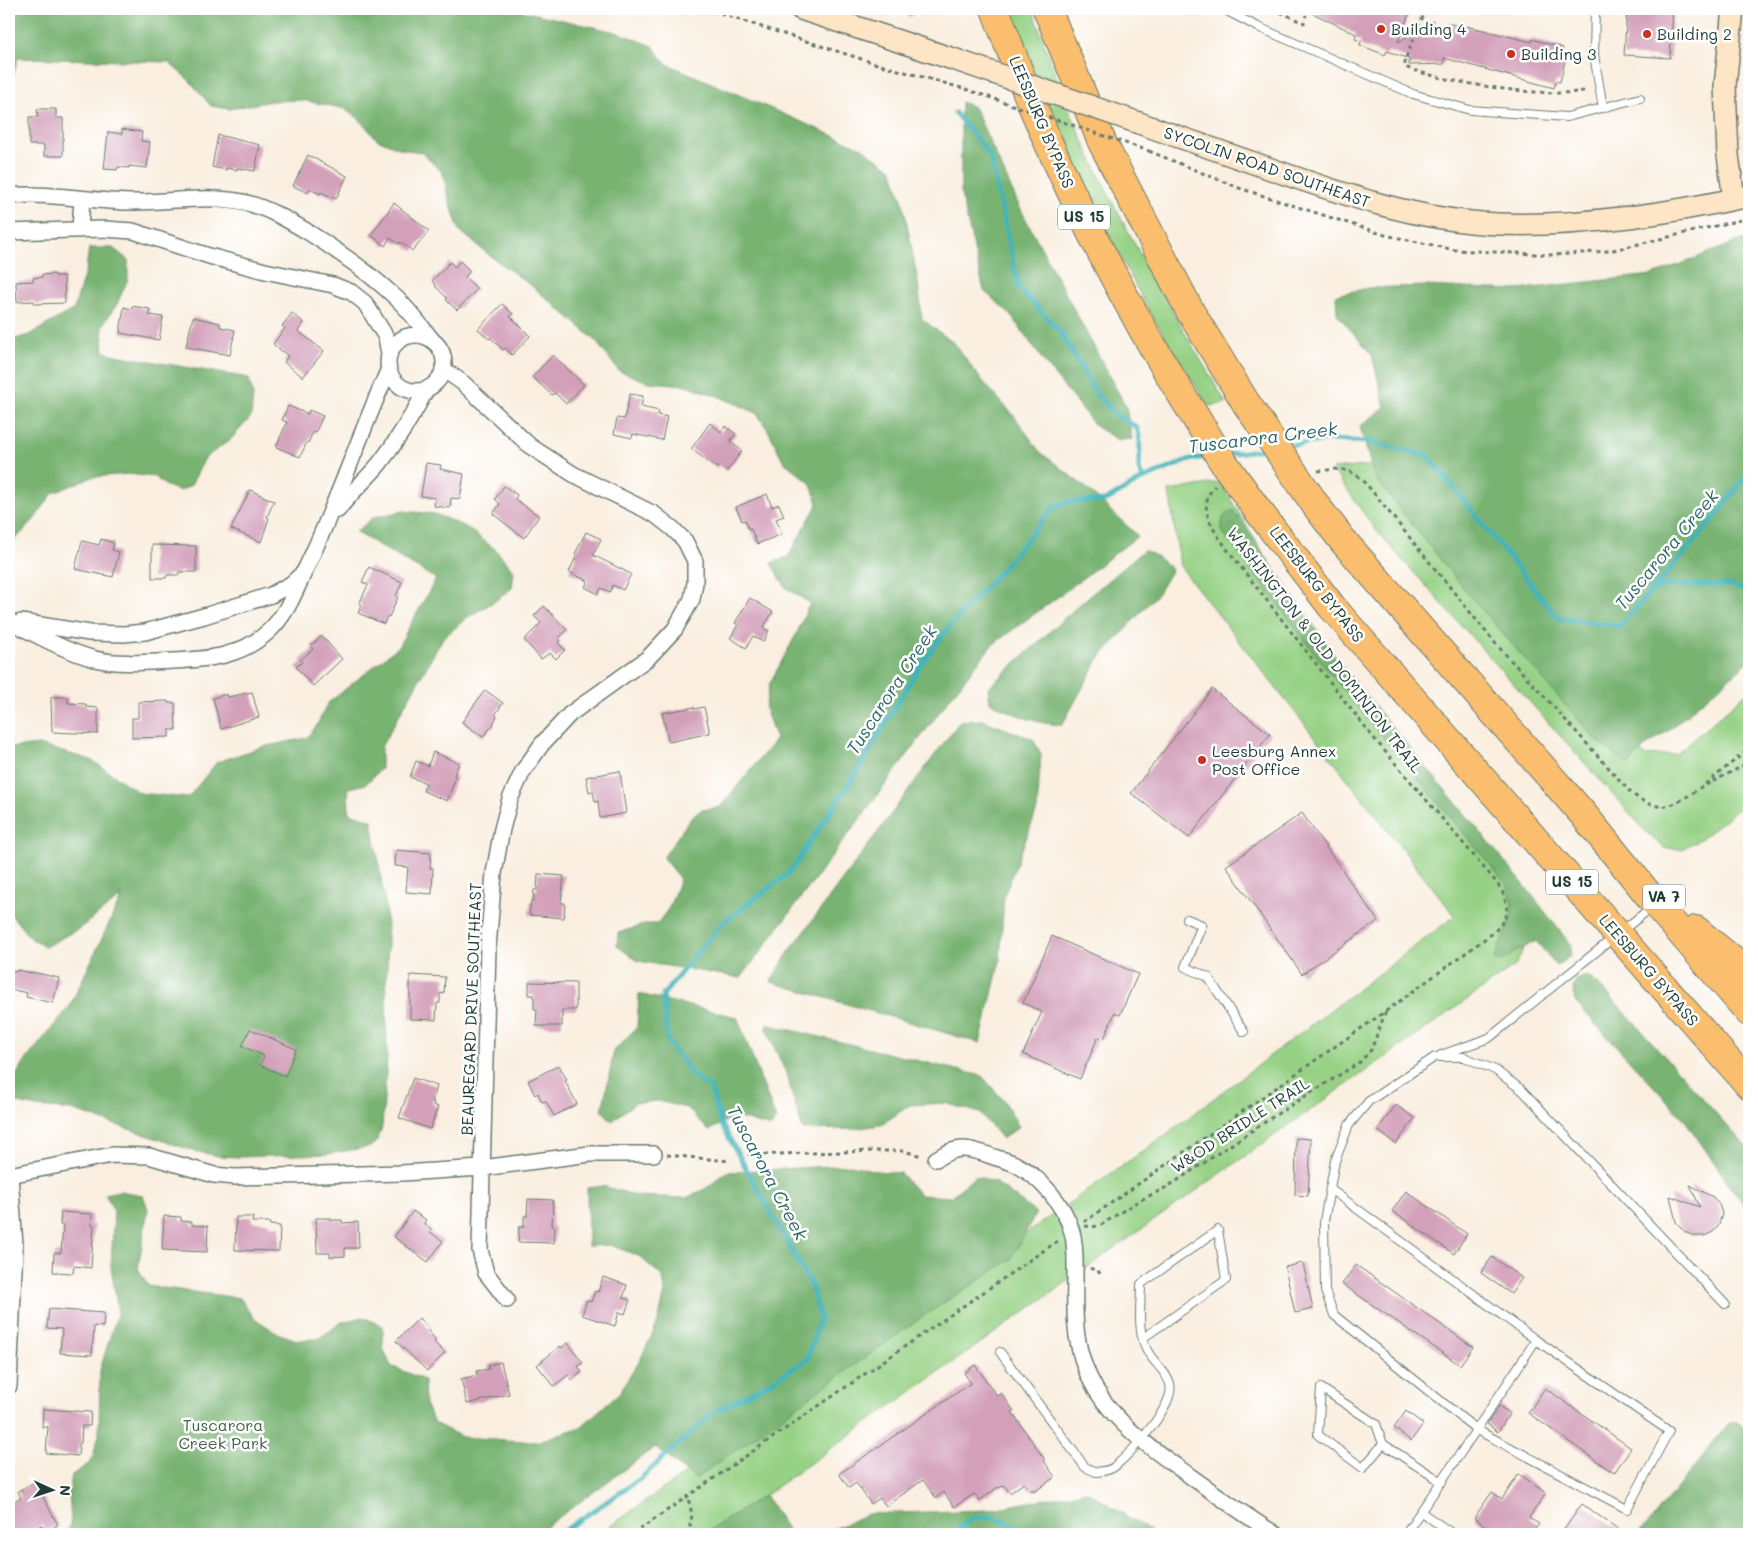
<svg xmlns="http://www.w3.org/2000/svg" width="1758" height="1543" font-family="Mali,sans-serif">
	<rect width="100%" height="100%" fill="#fff"/>
	<filter id="ink" filterUnits="userSpaceOnUse"><feTurbulence type="fractalNoise" baseFrequency=".02" numOctaves="2"/><feDisplacementMap in="SourceGraphic" scale="10" xChannelSelector="R" yChannelSelector="G"/><feConvolveMatrix kernelMatrix="1 2 1 2 8 2 1 2 1" color-interpolation-filters="sRGB"/></filter>
	<filter id="wash" filterUnits="userSpaceOnUse"><feTurbulence type="fractalNoise" baseFrequency=".0096" numOctaves="4" result="noise"/><feDisplacementMap in="SourceGraphic" scale="20" xChannelSelector="R" yChannelSelector="G"/><feGaussianBlur stdDeviation="1.12" result="paint"/><feColorMatrix in="noise" values="0 0 0 0 0 0 0 0 0 0 0 0 0 0 0 0 0 1.4 0 .05"/><feComposite in="paint" operator="in"/></filter>
	<g filter="url(#wash)">
		<rect width="100%" height="100%" fill="#f9eedf"/>
		<g fill="#96d185" stroke="#5a875c">
			<path d="M1010,9h23c42,141 119,268 193,394l-18,3c-23,-38 -48,-75 -69,-114 -49,-91 -94,-185 -129,-283z"/>
			<polygon points="1400,463 1630,746 1647,756 1676,754 1749,691 1749,800 1702,838 1682,849 1664,848 1649,835 1375,529 1332,469"/>
			<polygon points="1220,482 1321,647 1523,891 1527,940 1516,965 765,1495 704,1534 599,1534 1160,1139 1455,916 1180,566 1169,491"/>
		</g>
		<g fill="#78b372" stroke="#4c7853">
			<polygon points="9,9 513,9 620,33 653,46 665,63 862,148 892,169 903,203 918,281 922,319 955,344 979,377 1015,417 1039,451 1084,486 1138,536 1059,596 992,645 950,698 741,978 638,961 617,946 618,933 646,924 657,924 669,908 680,879 663,858 690,819 701,810 720,807 776,739 765,708 770,683 797,633 810,603 786,588 771,563 788,557 818,503 810,483 784,462 768,430 757,413 720,397 686,385 648,382 619,371 594,339 532,286 490,256 459,230 449,199 442,172 421,152 401,149 377,139 358,118 346,109 302,100 272,101 229,109 211,106 189,80 168,62 18,58 12,80 9,81"/>
			<polygon points="961,102 974,107 1020,208 1126,407 1132,439 1118,440 1096,427 1048,367 1009,313 984,291 961,194"/>
			<polygon points="1749,237 1749,661 1669,730 1646,746 1628,765 1595,739 1469,595 1374,477 1360,426 1385,407 1372,355 1337,314 1336,295 1368,288 1425,286 1513,290 1653,275"/>
			<polygon points="89,248 113,248 128,260 128,279 117,304 102,326 104,352 120,356 249,378 253,395 251,417 231,439 205,458 191,485 180,491 166,486 155,477 128,474 92,477 53,493 33,521 9,546 9,341 29,335 74,309 86,269"/>
			<path d="M1233,510l112,160 176,211 50,64 -1,11 -13,10 -21,-25 -22,12 -13,9 -7,-2c5,-18 19,-36 18,-56 0,-6 -3,-13 -5,-19l-179,-214 -106,-140c-1,-10 1,-17 11,-21z"/>
			<polygon points="403,511 435,514 466,527 496,550 514,571 512,588 495,601 468,617 443,638 381,747 381,769 366,784 348,788 349,813 372,820 386,910 388,945 386,986 387,1059 382,1127 377,1141 370,1147 327,1154 238,1157 218,1156 194,1151 72,1110 37,1107 9,1101 9,1086 29,1056 70,1006 122,896 80,928 45,947 30,938 9,912 9,748 39,745 91,760 140,793 188,798 217,762 262,747 307,738 317,725 328,703 398,647 436,579 356,532 374,517"/>
			<path d="M1144,550l12,6 16,13 -14,24 -60,67 -36,65c-26,-1 -49,-11 -72,-23l-2,-14 92,-84z"/>
			<polygon points="982,720 1033,739 1041,754 1037,810 1004,896 1000,961 980,1043 771,982 786,956 960,721"/>
			<polygon points="1587,976 1597,983 1623,1010 1749,1150 1749,1213 1684,1119 1575,1002 1573,988 1576,980"/>
			<polygon points="639,994 737,1017 776,1119 771,1127 740,1118 729,1119 709,1131 687,1108 658,1101 635,1103 612,1121 602,1111 614,1051 637,1027"/>
			<polygon points="766,1024 982,1076 1005,1102 1019,1127 1002,1139 980,1113 945,1103 910,1105 881,1125 852,1129 803,1130 785,1071 767,1031"/>
			<polygon points="851,1165 877,1171 900,1173 920,1195 950,1197 976,1176 996,1183 1036,1213 1011,1259 922,1317 695,1479 655,1447 536,1534 67,1534 71,1521 69,1493 72,1475 91,1462 99,1435 100,1370 118,1311 111,1267 114,1211 105,1194 119,1191 143,1195 148,1209 138,1268 148,1286 240,1298 254,1318 277,1333 297,1340 318,1339 342,1322 363,1317 383,1326 383,1348 391,1366 424,1380 425,1404 434,1423 462,1437 536,1442 581,1427 620,1392 641,1358 658,1322 665,1292 663,1277 639,1256 610,1245 588,1246 587,1188 603,1186 637,1196 686,1198 705,1189 727,1172"/>
			<polygon points="1729,1423 1739,1423 1749,1434 1749,1534 1636,1534 1647,1526"/>
			<polygon points="1087,1491 1155,1534 822,1534 868,1514 987,1510"/>
			<polygon points="765,1495 790,1534 704,1534"/>
		</g>
		<g fill="none" stroke-linecap="round" stroke-linejoin="round">
			<g stroke="#43b4ba" stroke-width="5">
				<polyline points="908,9 910,14"/>
				<polyline points="955,113 990,155 1019,288 1061,333 1097,395 1118,417 1137,427 1140,441 1139,469 1143,479"/>
				<polyline points="1286,446 1329,440 1370,442 1428,456 1558,618 1620,626 1703,532 1749,473"/>
				<polyline points="1229,454 1266,449"/>
				<polyline points="1652,590 1668,585 1730,585 1749,592"/>
				<polyline points="559,1534 640,1479 714,1412 761,1387 807,1360 820,1318 811,1285 721,1123 710,1087 694,1077 667,1040 663,995 720,925 789,873 853,778 921,664 951,624 996,576 1054,507 1067,502 1105,501 1143,479 1188,460 1211,456"/>
				<path d="M950,1534c7,-4 13,-10 20,-14 19,-10 41,3 56,14"/>
			</g>
		</g>
		<g id="blocks">
			<g fill="#d3a0ba">
				<polygon points="1304,9 1411,9 1398,42 1433,21 1443,37 1448,23 1461,27 1462,25 1532,42 1532,39 1563,48 1562,55 1566,57 1560,82 1556,81 1554,88 1444,58 1444,64 1409,65 1409,59 1387,51 1385,55 1360,45 1361,41 1355,39 1356,34"/>
				<polygon points="1627,9 1673,9 1670,58 1624,55"/>
				<polygon points="37,109 56,109 56,118 63,118 63,156 44,156 44,145 29,145 29,117 38,117"/>
				<polygon points="122,129 142,132 141,141 150,142 147,168 129,166 129,168 118,167 117,170 104,169 108,132 122,134"/>
				<polygon points="218,135 260,145 255,171 237,168 237,170 226,168 226,170 212,167"/>
				<polygon points="308,155 347,176 336,199 321,192 320,194 310,189 308,193 293,186"/>
				<polygon points="394,203 429,231 413,251 400,242 399,244 390,238 385,246 371,235"/>
				<polygon points="460,261 470,271 465,277 477,289 457,310 446,300 447,298 435,286 436,285 432,281 450,262 455,267"/>
				<polygon points="55,274 55,276 64,276 65,303 34,304 34,301 17,302 16,282 33,281 33,278 42,277 42,275"/>
				<polygon points="502,304 513,314 510,316 530,336 512,355 505,348 503,350 491,338 489,339 478,329"/>
				<polygon points="132,306 150,309 149,315 163,317 159,340 120,333 124,307 132,309"/>
				<polygon points="292,313 304,323 298,331 324,351 303,377 284,362 288,356 273,344 285,328 282,326"/>
				<polygon points="193,317 220,323 220,327 235,330 230,355 186,347"/>
				<polygon points="553,355 584,385 566,404 555,393 552,395 532,377"/>
				<polygon points="630,394 643,396 641,407 659,411 658,415 667,417 662,440 633,434 632,438 614,434 617,418 624,419"/>
				<polygon points="288,406 308,414 309,410 323,416 315,433 313,432 308,443 307,442 300,457 276,447 287,422 282,420"/>
				<polygon points="710,423 721,432 725,426 736,434 730,441 742,451 727,471 719,465 717,468 691,449"/>
				<polygon points="426,463 441,465 440,469 464,474 460,499 451,498 450,508 434,506 435,498 421,496"/>
				<polygon points="504,486 517,495 515,499 539,516 524,538 493,514 500,504 495,499"/>
				<polygon points="250,490 274,501 267,517 269,518 261,542 231,529"/>
				<polygon points="767,494 772,507 779,504 784,516 776,519 782,534 757,544 751,529 749,530 745,520 742,521 736,507"/>
				<polygon points="586,532 601,539 593,555 631,574 623,590 613,585 610,592 601,588 598,594 585,587 588,581 569,572 577,555 575,554"/>
				<polygon points="101,539 114,543 112,550 119,552 113,577 75,569 82,541 99,545"/>
				<polygon points="152,545 196,546 196,572 179,572 179,575 167,575 166,578 152,578"/>
				<polygon points="369,567 402,582 396,596 398,597 389,617 387,616 384,624 358,613 362,605 359,604 368,585 362,582"/>
				<polygon points="750,598 773,612 763,628 769,631 763,642 753,636 746,648 730,638 738,625 735,623"/>
				<polygon points="544,606 567,630 558,639 561,641 558,643 565,650 556,659 550,653 541,659 524,640 541,623 534,616"/>
				<polygon points="322,636 342,659 313,686 296,667 302,662 300,660 313,649 311,646"/>
				<polygon points="1212,689 1270,734 1189,838 1131,793"/>
				<polygon points="485,690 503,703 495,715 497,716 493,724 494,724 483,737 462,722"/>
				<polygon points="252,692 259,717 221,729 213,698 227,694 228,697"/>
				<polygon points="51,697 68,697 68,703 86,704 86,707 98,708 98,734 52,732"/>
				<polygon points="168,701 168,703 175,703 176,730 169,730 169,737 132,738 132,718 138,718 138,702"/>
				<polygon points="694,707 694,709 704,707 710,733 669,742 662,713"/>
				<polygon points="433,752 459,763 454,775 456,777 447,801 423,791 426,783 410,777 416,761 428,766"/>
				<polygon points="620,771 626,813 600,818 598,801 595,802 593,791 589,792 586,777"/>
				<polygon points="1302,813 1378,921 1302,974 1226,866"/>
				<polygon points="396,850 431,853 430,868 433,868 432,894 406,892 408,867 395,866"/>
				<polygon points="538,874 564,876 561,903 565,903 564,918 529,915 531,901 533,901 534,890 537,890"/>
				<polygon points="1052,936 1138,974 1120,1015 1115,1012 1104,1039 1098,1037 1080,1079 1023,1054 1042,1012 1023,1003"/>
				<polygon points="9,970 17,972 17,970 32,973 32,972 59,978 53,1003 26,997 27,993 9,989"/>
				<polygon points="410,975 445,977 444,994 440,993 440,1003 437,1003 436,1020 410,1019"/>
				<polygon points="529,982 576,983 576,1010 562,1010 562,1026 536,1026 537,1009 534,1009 534,995 529,995"/>
				<polygon points="250,1029 296,1049 285,1076 260,1065 264,1056 242,1046"/>
				<polygon points="559,1065 567,1080 565,1081 577,1104 554,1116 546,1101 542,1102 538,1093 535,1095 528,1081"/>
				<polygon points="413,1078 437,1086 432,1102 434,1102 433,1105 438,1107 430,1129 399,1118"/>
				<polygon points="1396,1105 1415,1118 1396,1144 1377,1130"/>
				<polygon points="1296,1138 1311,1139 1308,1196 1295,1195"/>
				<polygon points="1690,1185 1713,1197 1719,1204 1722,1214 1719,1224 1713,1232 1704,1236 1694,1236 1685,1232 1676,1222 1670,1196 1700,1207"/>
				<polygon points="1406,1191 1467,1234 1454,1254 1392,1211"/>
				<polygon points="528,1199 553,1200 552,1226 555,1227 554,1243 518,1242 519,1227 524,1227 524,1216 527,1216"/>
				<polygon points="413,1211 426,1220 424,1223 432,1230 430,1232 443,1241 428,1262 394,1237"/>
				<polygon points="61,1212 92,1214 91,1225 94,1225 91,1268 74,1266 73,1273 53,1272 54,1253 61,1253 63,1225 60,1225"/>
				<polygon points="164,1216 181,1217 181,1221 192,1222 192,1225 208,1226 207,1252 162,1250"/>
				<polygon points="236,1217 253,1217 252,1222 269,1222 270,1225 280,1226 279,1251 235,1250"/>
				<polygon points="316,1218 331,1218 331,1220 342,1220 342,1223 358,1222 359,1248 345,1248 345,1256 330,1257 330,1253 317,1253"/>
				<polygon points="1492,1257 1522,1278 1511,1294 1481,1273"/>
				<polygon points="1303,1263 1313,1309 1295,1313 1285,1267"/>
				<polygon points="1356,1265 1473,1347 1460,1365 1342,1284"/>
				<polygon points="603,1277 627,1285 623,1298 630,1300 625,1314 619,1312 615,1326 582,1315 587,1300 591,1302 595,1291 598,1292"/>
				<polygon points="49,1309 104,1313 103,1327 94,1326 92,1355 60,1353 62,1329 47,1328"/>
				<polygon points="419,1318 430,1330 428,1331 436,1340 434,1342 445,1353 427,1371 396,1341"/>
				<polygon points="568,1343 583,1363 578,1366 582,1372 572,1380 568,1375 554,1386 537,1365 560,1346 561,1348"/>
				<polygon points="501,1362 509,1394 467,1404 461,1379 477,1375 476,1371 489,1369 488,1365"/>
				<polygon points="975,1365 997,1396 1001,1393 1014,1411 1012,1412 1045,1460 1044,1461 1055,1477 1034,1492 1033,1489 1030,1491 1024,1483 1010,1493 1004,1485 999,1488 998,1487 979,1501 974,1494 954,1507 944,1492 936,1498 923,1480 886,1506 880,1498 871,1504 856,1483 849,1488 839,1474 971,1383 964,1373"/>
				<polygon points="1545,1388 1631,1448 1614,1473 1528,1413"/>
				<polygon points="1499,1406 1510,1413 1498,1432 1487,1424"/>
				<polygon points="43,1409 91,1412 90,1426 82,1426 81,1443 79,1444 78,1456 46,1453 48,1427 42,1427"/>
				<polygon points="1406,1411 1423,1424 1411,1441 1394,1428"/>
				<polygon points="1519,1474 1546,1493 1529,1518 1539,1524 1531,1534 1497,1534 1474,1518 1492,1492 1502,1499"/>
				<polygon points="35,1482 58,1525 46,1531 42,1525 25,1532 14,1534 9,1525 9,1504 21,1498 18,1491"/>
				<polygon points="1582,1504 1625,1534 1561,1534"/>
			</g>
		</g>
	</g>
	<g filter="url(#ink)">
		<use href="#blocks" fill-opacity="0" stroke="#6b7b70" stroke-width="1"/>
		<g fill="none" stroke-linecap="round" stroke-linejoin="round">
			<defs>
				<g id="lane">
					<polyline points="1223,9 1258,27 1413,94 1470,110 1567,117 1640,98"/>
					<polyline points="1595,9 1594,55 1603,108"/>
					<polyline points="1187,919 1202,925 1185,967 1208,977 1244,1032"/>
					<polyline points="1441,1055 1489,1038 1653,906"/>
					<polyline points="1330,1189 1536,1340"/>
					<path d="M1000,1352l85,115 11,5c6,-1 13,-1 18,-5 16,-13 62,-62 56,-83 -4,-13 -16,-21 -22,-32 -12,-21 -7,-45 -7,-68l77,-54 8,50 -83,58"/>
					<polyline points="1383,1444 1376,1424 1321,1388 1318,1435 1363,1468 1383,1444 1442,1482"/>
					<polyline points="1421,1512 1453,1534"/>
					<path d="M1405,1534c45,-64 88,-129 131,-194l133,91 -42,78 -150,-79 -143,-115 -9,-24 -1,-70 11,-60 14,-36 20,-24 66,-44h29l31,13 27,20 203,214"/>
				</g>
				<g id="street">
					<path d="M9,196c41,-4 79,5 120,6 38,1 76,-8 114,0 23,5 45,18 65,30 30,19 59,39 85,63 15,13 27,30 40,46"/>
					<polyline points="80,229 82,199"/>
					<polyline points="9,232 104,229 133,231 209,256 265,271 333,285 351,292 365,303 386,337 389,354"/>
					<circle cx="416" cy="363" r="28"/>
					<polyline points="443,369 463,383 530,446 573,474 654,514 672,528 685,541 695,561 695,583 692,599 675,629 648,658 570,714 542,744 523,771 510,799 502,829 494,873 488,948 480,1250 486,1273 507,1300"/>
					<path d="M338,510c12,-17 29,-31 42,-47 17,-22 33,-48 46,-73"/>
					<path d="M9,621c28,14 56,30 86,38 25,6 54,3 79,2 36,-2 67,-4 95,-30 19,-18 27,-42 38,-65 30,-63 52,-130 81,-195"/>
					<polyline points="21,622 90,633 124,634 145,632 204,616 271,595 291,584 302,574"/>
					<path d="M936,1159c24,-16 35,-10 61,-1 6,2 12,3 18,6 24,12 50,41 57,68 4,14 3,31 3,45 -1,42 -1,76 21,113 24,38 59,61 94,86 28,20 56,40 85,58"/>
					<polyline points="9,1175 112,1155 149,1156 214,1175 235,1177 402,1173 482,1168 590,1154 654,1154"/>
					<polyline points="9,1386 15,1245 10,1175"/>
				</g>
				<g id="secondary">
					<polyline points="801,9 956,60"/>
					<polyline points="1733,9 1725,86 1728,155 1734,199"/>
					<path d="M1139,123c43,15 86,30 129,45 74,26 151,53 230,56 84,3 169,-10 251,-28"/>
				</g>
				<g id="highway">
					<path d="M995,9c12,32 24,64 37,96 45,106 101,213 162,310"/>
					<polyline points="1047,9 1102,142 1190,311 1246,403"/>
					<polyline points="1317,507 1344,542 1583,814 1656,904 1749,1012"/>
					<polyline points="1256,508 1332,607 1749,1085"/>
					<polyline points="1696,930 1749,974"/>
				</g>
			</defs>
			<use href="#lane" stroke="#6b7b70" stroke-width="10"/>
			<use href="#street" stroke="#6b7b70" stroke-width="18"/>
			<use href="#secondary" stroke="#6b7b70" stroke-width="24"/>
			<use href="#highway" stroke="#6b7b70" stroke-width="30"/>
			<g stroke="#6b7b70" stroke-width="3" stroke-dasharray="4 4" stroke-linecap="butt">
				<polyline points="706,9 877,64 965,89"/>
				<polyline points="1273,9 1304,23 1306,15"/>
				<path d="M1426,9l-21,51v7c37,15 145,33 183,23"/>
				<polyline points="1149,151 1239,188 1385,235 1455,250 1554,255 1609,251 1749,218"/>
				<path d="M1318,471c20,-2 28,-5 45,9l132,163 59,64 77,86c11,8 21,15 35,13 19,-2 66,-44 83,-57"/>
				<polyline points="1706,785 1749,763"/>
				<polyline points="667,1155 730,1161"/>
				<polyline points="748,1155 873,1151 903,1151 922,1156"/>
				<path d="M1084,1222l302,-211 107,-78 7,-7 5,-8 2,-11 -3,-12 -7,-12 -125,-147 -145,-187c-13,-19 -32,-42 -12,-63"/>
				<polyline points="1085,1226 1092,1227 1101,1225 1135,1203 1169,1186 1274,1116 1360,1062 1371,1050 1386,1011"/>
				<polyline points="1090,1268 1099,1272 1101,1276"/>
				<polyline points="633,1534 1059,1240"/>
				<path d="M685,1534c10,-12 7,-24 2,-38"/>
			</g>
			<use href="#lane" stroke="#fff" stroke-width="8"/>
			<use href="#street" stroke="#fff" stroke-width="15"/>
			<use href="#secondary" stroke="#fde5c5" stroke-width="21"/>
			<use href="#highway" stroke="#fabe6e" stroke-width="28"/>
			<defs>
				<polyline id="secondary-bridge" points="956,60 1139,123"/>
				<g id="highway-bridge">
					<polyline points="1246,403 1317,507"/>
					<polyline points="1194,415 1224,463 1256,508"/>
				</g>
			</defs>
			<use href="#secondary-bridge" stroke="#6b7b70" stroke-width="24" stroke-linecap="butt"/>
			<use href="#highway-bridge" stroke="#6b7b70" stroke-width="30" stroke-linecap="butt"/>
			<polyline stroke="#6b7b70" stroke-width="3" stroke-dasharray="4 4" stroke-linecap="butt" points="965,89 1149,151"/>
			<use href="#secondary-bridge" stroke="#fde5c5" stroke-width="21"/>
			<use href="#highway-bridge" stroke="#fabe6e" stroke-width="28"/>
		</g>
	</g>
	<g fill="#c8321e" stroke="#fff" stroke-width="2">
		<circle cx="1381" cy="29" r="5"/>
		<circle cx="1647" cy="34" r="5"/>
		<circle cx="1511" cy="54" r="5"/>
		<circle cx="1202" cy="760" r="5"/>
	</g>
	<g text-anchor="middle" stroke-width="5" stroke-linejoin="round" paint-order="stroke">
		<g fill="#fff" stroke="#627771" stroke-width="1">
			<rect x="1058" y="204.5" width="52" height="25" rx="4"/>
			<rect x="1546" y="869.5" width="52" height="25" rx="4"/>
			<rect x="1643" y="884.5" width="42" height="25" rx="4"/>
		</g>
		<g font-size="15" font-weight="bold" fill="#1f3d34">
			<text x="1084" y="222">US 15</text>
			<text x="1572" y="887">US 15</text>
			<text x="1664" y="902">VA 7</text>
		</g>
		<g font-size="16" fill="#1f3d34" stroke="#fff" text-anchor="start">
			<text x="1391" y="35">Building 4</text>
			<text x="1657" y="40">Building 2</text>
			<text x="1521" y="60">Building 3</text>
			<text x="1212" y="757">Leesburg Annex<tspan x="1212" dy="18">Post Office</tspan></text>
		</g>
		<g font-size="16" fill="#1f3d34" stroke="#fff">
			<text transform="translate(1042 122) rotate(67)" y="6">LEESBURG BYPASS</text>
			<text transform="translate(1267 167) rotate(19)" y="6">SYCOLIN ROAD SOUTHEAST</text>
			<text transform="translate(1317 584) rotate(52)" y="6">LEESBURG BYPASS</text>
			<text transform="translate(1325 650) rotate(52)" y="6">WASHINGTON &amp; OLD DOMINION TRAIL</text>
			<text transform="translate(1649 970) rotate(49)" y="6">LEESBURG BYPASS</text>
			<text transform="translate(471 1009) rotate(-88)" y="6">BEAUREGARD DRIVE SOUTHEAST</text>
			<text transform="translate(1240 1125) rotate(-33)" y="6">W&amp;OD BRIDLE TRAIL</text>
		</g>
		<g font-size="16" fill="#3d6248" stroke="#fff">
			<text x="223" y="1431">Tuscarora<tspan x="223" dy="18">Creek Park</tspan></text>
		</g>
		<g font-size="18" font-style="italic" fill="#2c6763" stroke="#fff">
			<text transform="translate(1263 438) rotate(-7)" y="6">Tuscarora Creek</text>
			<text transform="translate(1667 550) rotate(-50)" y="6">Tuscarora Creek</text>
			<text transform="translate(892 690) rotate(-57)" y="6">Tuscarora Creek</text>
			<text transform="translate(767 1173) rotate(62)" y="6">Tuscarora Creek</text>
		</g>
	</g>
	<rect width="1758" height="1543" fill="none" stroke="#fff" stroke-width="30"/>
	<g transform="translate(52 1490) rotate(93)" stroke="#ffffff" stroke-width="4" paint-order="stroke">
	<path d="M0-4L9 19L0 12L-9 19Z" fill="#1f3d34"/>
	<text y="-8" font-size="14" font-weight="bold" text-anchor="middle" fill="#1f3d34">N</text>
	</g>
</svg>
